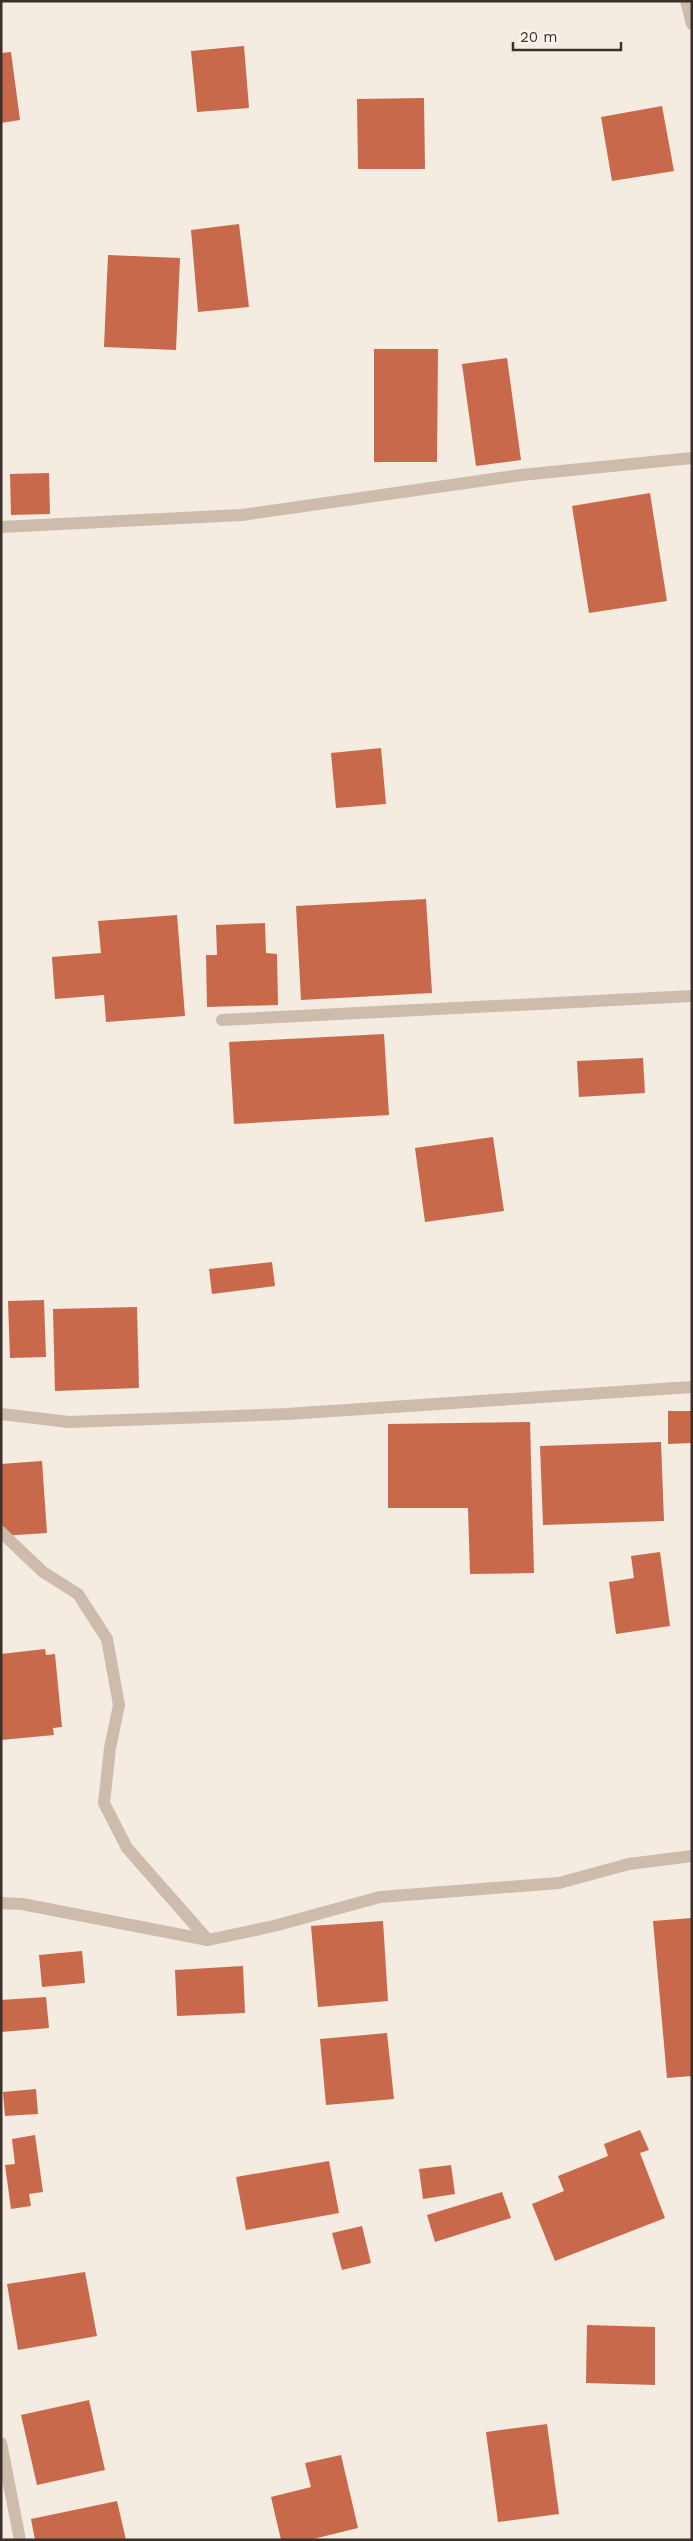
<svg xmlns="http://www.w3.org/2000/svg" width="693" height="2541" font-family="'Work Sans',sans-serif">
	<rect width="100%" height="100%" fill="#f4ebe1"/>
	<g fill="#c8694b">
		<polygon points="244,46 249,108 197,112 191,51"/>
		<polygon points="11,52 20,120 1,123 1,53"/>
		<polygon points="424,98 425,169 358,169 357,99"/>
		<polygon points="662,106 674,171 612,181 601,117"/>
		<polygon points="239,224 249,307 198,312 191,230"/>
		<polygon points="108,255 180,258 176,350 104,347"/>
		<polygon points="374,349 438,349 437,462 374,462"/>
		<polygon points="507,358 521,460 476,466 462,364"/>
		<polygon points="49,473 50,514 11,515 10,474"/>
		<polygon points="650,493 667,601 589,613 572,506"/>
		<polygon points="381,748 386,804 336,808 331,753"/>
		<polygon points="426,899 432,993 301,1000 296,906"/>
		<polygon points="177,915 185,1016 106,1022 104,995 55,999 52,957 101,953 98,921"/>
		<polygon points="265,923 266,953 277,954 278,1005 207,1007 206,955 217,955 216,925"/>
		<polygon points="384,1034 389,1115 234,1124 229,1042"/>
		<polygon points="643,1058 645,1093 579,1097 577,1061"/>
		<polygon points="493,1137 504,1211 425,1222 415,1148"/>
		<polygon points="272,1262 275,1286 212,1294 209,1269"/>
		<polygon points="44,1300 46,1357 10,1358 8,1301"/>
		<polygon points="137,1307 139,1388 55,1391 53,1309"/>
		<polygon points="668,1411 692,1411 692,1443 668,1444"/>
		<polygon points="530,1422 534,1573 470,1574 468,1508 388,1508 388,1424"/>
		<polygon points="661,1442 664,1521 543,1525 540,1446"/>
		<polygon points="42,1461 47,1533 1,1536 1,1464"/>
		<polygon points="660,1552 670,1626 616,1634 609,1582 634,1578 631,1556"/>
		<polygon points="45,1649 46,1655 55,1654 62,1727 53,1728 54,1735 1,1740 1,1654"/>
		<polygon points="692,1918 692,2076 667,2078 653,1921"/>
		<polygon points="383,1921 388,2001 318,2007 311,1926"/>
		<polygon points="82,1951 85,1983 42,1987 39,1955"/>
		<polygon points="243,1966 245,2013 177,2016 175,1970"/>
		<polygon points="46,1997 49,2028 1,2032 1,2000"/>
		<polygon points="387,2033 394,2099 326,2105 320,2039"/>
		<polygon points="36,2089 38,2114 5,2116 3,2092"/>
		<polygon points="640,2130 649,2150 640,2153 665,2218 555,2261 532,2204 564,2191 558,2176 608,2156 604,2144"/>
		<polygon points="35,2135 43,2192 29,2194 31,2206 11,2209 5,2165 15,2164 12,2139"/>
		<polygon points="329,2161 339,2213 246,2230 236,2177"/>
		<polygon points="451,2165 455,2194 423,2199 419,2169"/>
		<polygon points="502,2192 511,2218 435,2242 427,2215"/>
		<polygon points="362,2226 371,2263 342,2270 332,2233"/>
		<polygon points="85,2272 97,2336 18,2350 7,2284"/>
		<polygon points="587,2325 655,2327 655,2385 586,2383"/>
		<polygon points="89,2400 105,2470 37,2485 21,2415"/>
		<polygon points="547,2424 559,2514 498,2522 486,2432"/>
		<polygon points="341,2455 358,2528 309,2540 281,2540 271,2497 311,2487 305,2463"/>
		<polygon points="117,2501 126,2540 35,2540 31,2519"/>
	</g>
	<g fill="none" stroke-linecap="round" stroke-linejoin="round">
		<g stroke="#cdbbac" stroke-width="12">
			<polyline points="686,1 692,24"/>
			<polyline points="1,527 242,515 521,475 692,458"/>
			<polyline points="222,1020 692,996"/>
			<polyline points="1,1414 69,1422 287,1414 692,1387"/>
			<polyline points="1,1532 43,1572 78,1594 107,1639 119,1705 110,1748 104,1803 127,1848 208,1940"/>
			<polyline points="1,1903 22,1904 208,1940 274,1926 380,1897 559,1883 629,1864 692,1856"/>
			<polyline points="1,2443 20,2540"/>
		</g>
	</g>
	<rect width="693" height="2541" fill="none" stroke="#3b302b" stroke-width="5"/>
	<path d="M513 42v8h108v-8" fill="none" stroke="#3b302b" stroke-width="2.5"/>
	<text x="520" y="42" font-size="15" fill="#3b302b" stroke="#fbf5ee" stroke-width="4" paint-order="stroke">20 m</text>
</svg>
